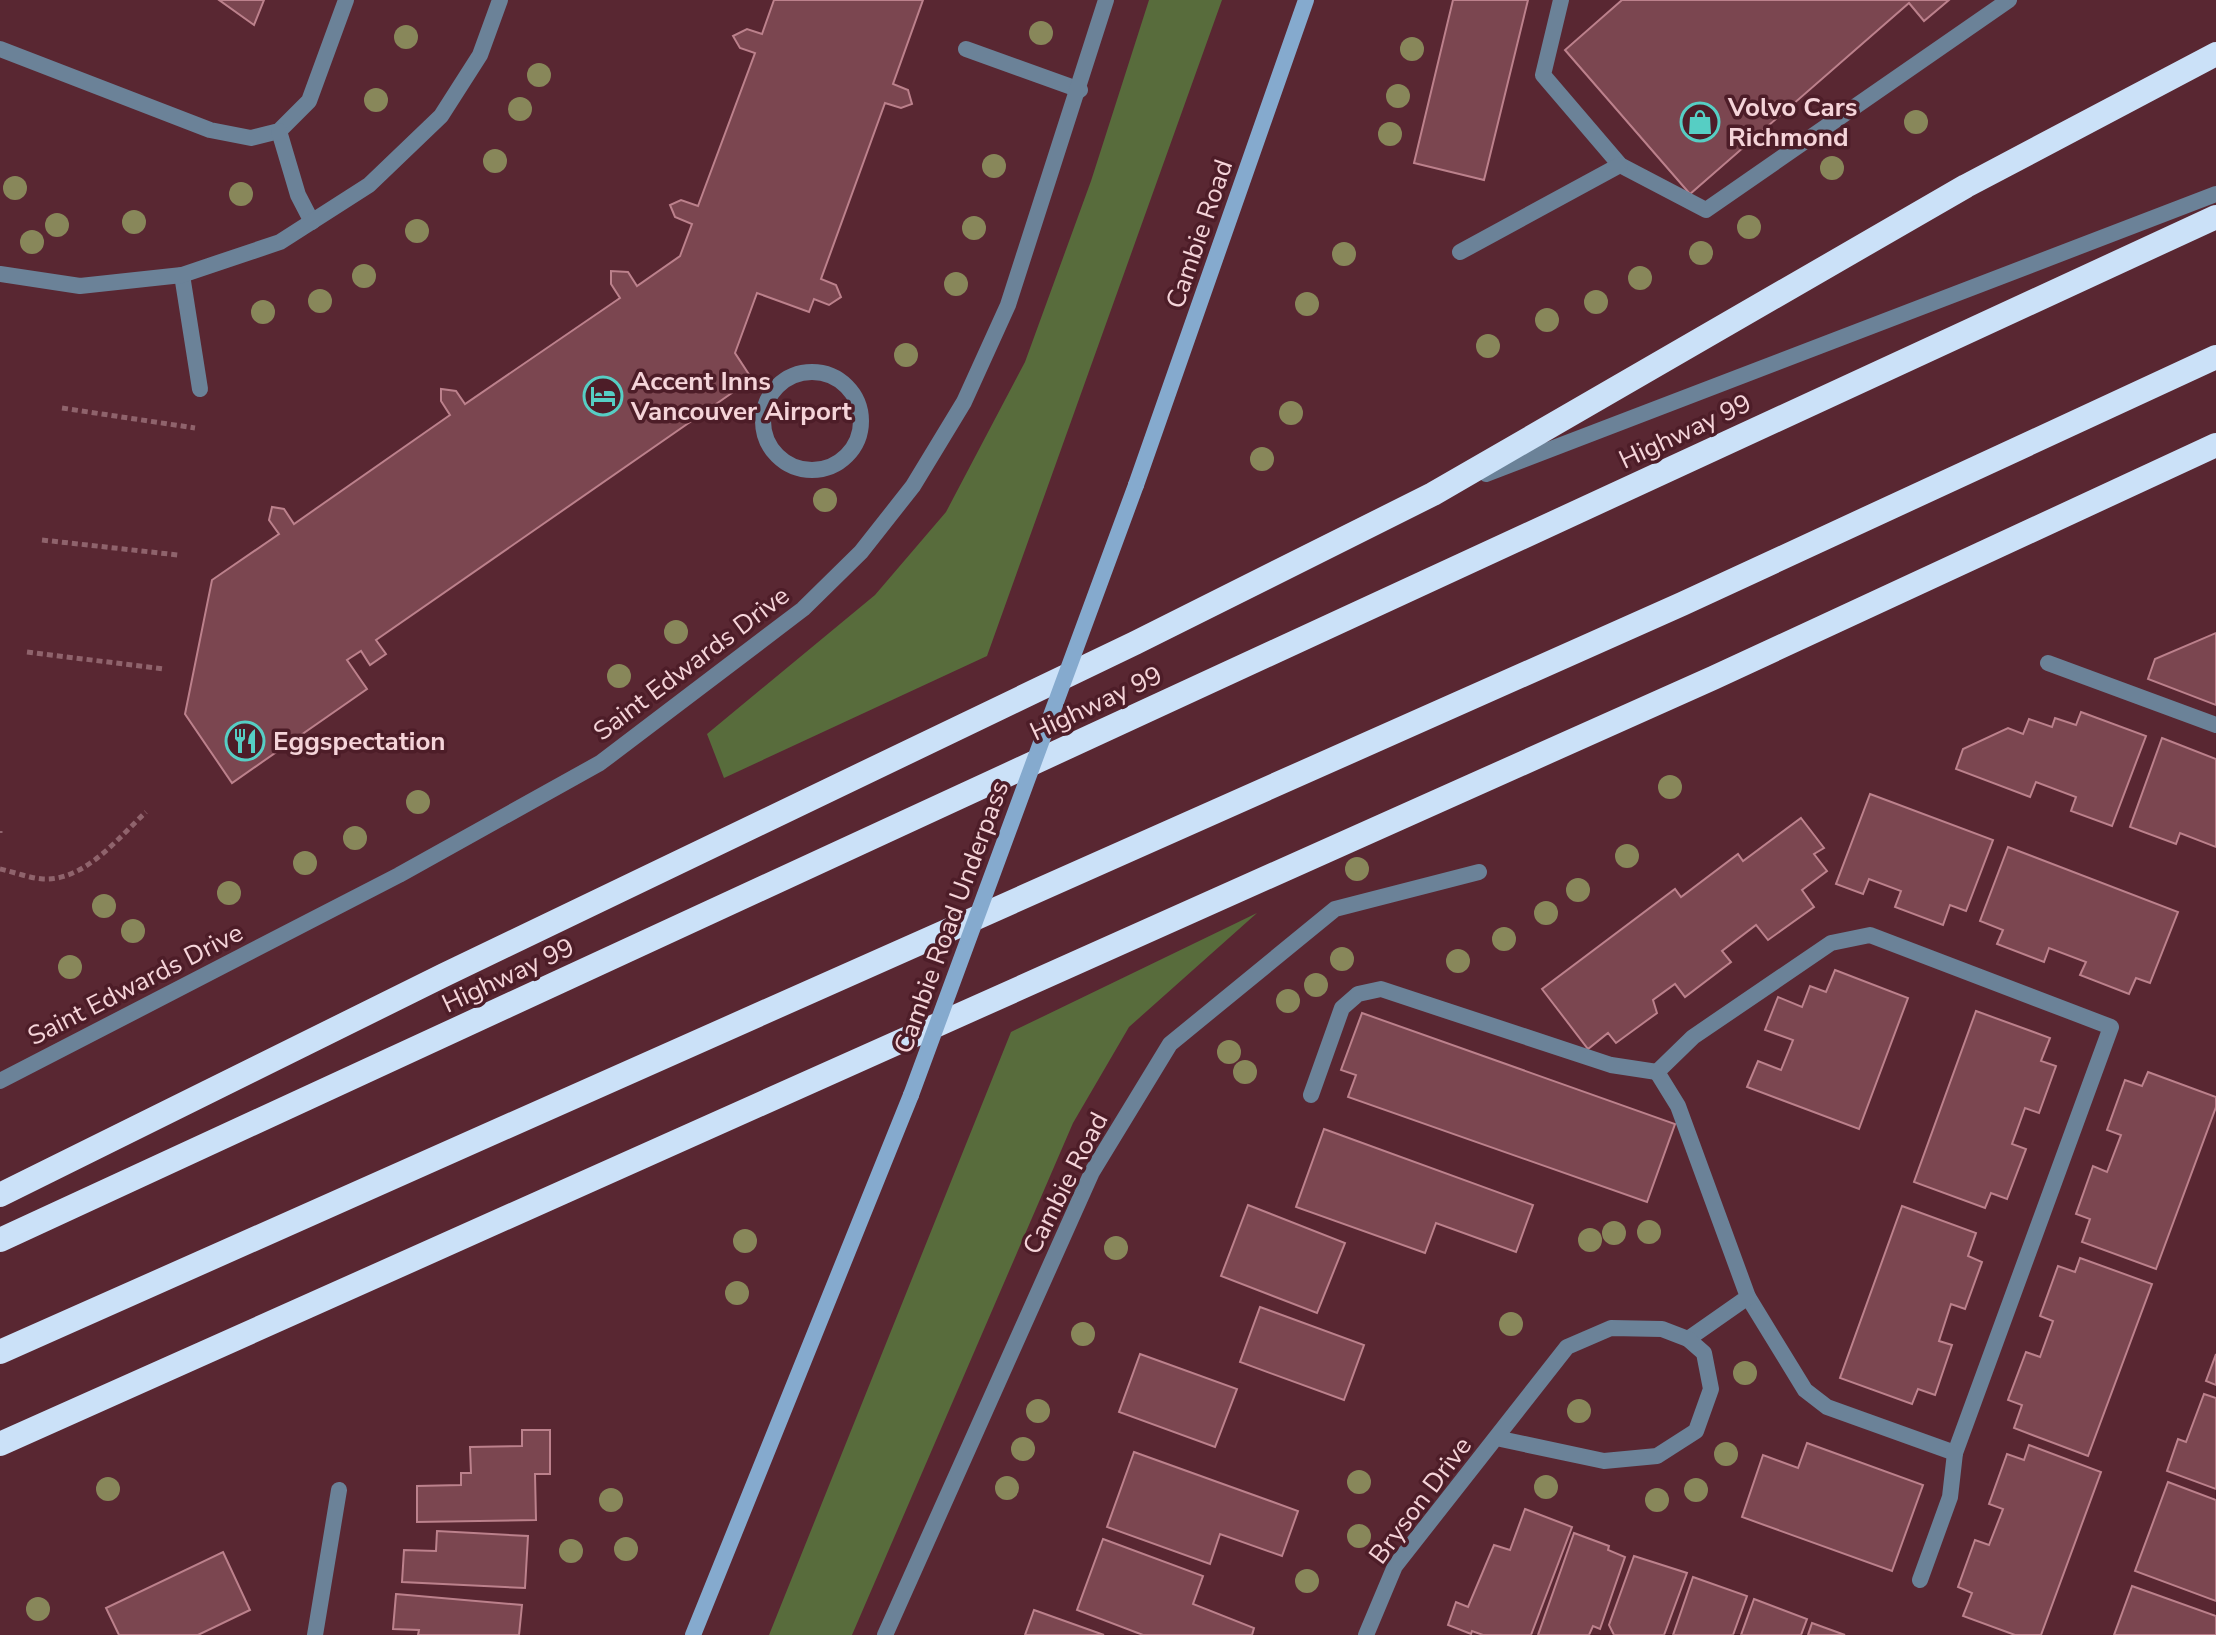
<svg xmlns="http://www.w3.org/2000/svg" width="2216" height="1635" font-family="'Nunito Sans',sans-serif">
	<rect width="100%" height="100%" fill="#592732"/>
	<g fill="#586c3c">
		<polygon points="1149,0 1222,0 987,656 724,778 707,734 875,595 946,512 1025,362 1091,181"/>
		<polygon points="1257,913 1129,1027 1073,1123 852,1635 769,1635 1011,1032"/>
	</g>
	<g fill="#7b4650" stroke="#bc818c" stroke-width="2">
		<polygon points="219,0 264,0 254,25"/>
		<polygon points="774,0 923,0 893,84 908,90 912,104 901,108 885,103 821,279 836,285 841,297 829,305 814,299 809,312 757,293 735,353 752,379 376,640 386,654 370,665 361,651 347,660 367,689 232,783 185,714 212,580 279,534 269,520 272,507 284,509 294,524 450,415 441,401 441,389 456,391 465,404 620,298 611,284 611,271 628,272 637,286 680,256 692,224 675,217 670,205 681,200 698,206 755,53 740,48 733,36 747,29 762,34"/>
		<polygon points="1453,0 1528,0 1484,180 1414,163"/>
		<polygon points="1622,0 1949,0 1924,21 1909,3 1690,194 1565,50"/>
		<polygon points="2216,633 2216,705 2148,679 2155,659"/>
		<polygon points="2081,712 2146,736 2112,826 2071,811 2076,797 2036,782 2030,797 1956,769 1963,749 2008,728 2023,734 2029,719 2052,727 2055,718 2076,725"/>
		<polygon points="2162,738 2216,759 2216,847 2180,833 2176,844 2130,827"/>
		<polygon points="1870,794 1993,840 1966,911 1950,905 1943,925 1895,907 1901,891 1869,879 1863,894 1836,884"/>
		<polygon points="1801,818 1824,848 1814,854 1827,871 1802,890 1814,907 1768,940 1756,925 1722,951 1731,962 1685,997 1675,984 1653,1000 1657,1013 1616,1043 1608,1033 1588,1049 1542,989 1675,889 1681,897 1738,854 1743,861"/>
		<polygon points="2008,847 2178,912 2150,983 2136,978 2129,994 2080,975 2086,962 2049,948 2044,962 1997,944 2003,930 1980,921"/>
		<polygon points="1835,970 1908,998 1859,1129 1747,1087 1758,1061 1781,1070 1793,1040 1765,1030 1778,997 1802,1007 1810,986 1826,992"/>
		<polygon points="1976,1011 2050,1038 2041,1061 2056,1066 2039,1113 2025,1108 2012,1144 2026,1149 2007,1199 1991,1193 1985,1208 1914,1182"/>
		<polygon points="1362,1013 1675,1124 1647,1202 1348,1097 1356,1075 1341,1070"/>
		<polygon points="2148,1072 2216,1097 2216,1107 2156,1269 2082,1242 2090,1219 2076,1214 2093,1166 2107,1172 2121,1135 2107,1130 2125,1080 2142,1086"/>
		<polygon points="1324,1129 1533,1205 1516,1252 1436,1223 1425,1253 1296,1207"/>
		<polygon points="1248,1205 1345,1243 1317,1313 1221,1276"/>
		<polygon points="1902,1206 1976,1233 1968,1256 1982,1262 1965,1309 1951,1304 1939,1341 1952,1345 1935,1395 1918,1389 1912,1404 1840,1378"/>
		<polygon points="2080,1258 2152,1284 2088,1456 2014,1428 2022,1405 2008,1400 2026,1352 2040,1357 2053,1321 2040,1316 2058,1266 2075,1272"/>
		<polygon points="1260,1307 1364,1345 1344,1400 1240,1362"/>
		<polygon points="1140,1354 1237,1389 1215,1447 1119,1412"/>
		<polygon points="2216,1354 2216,1385 2206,1381"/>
		<polygon points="2204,1394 2216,1398 2216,1489 2167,1471 2178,1439 2186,1442"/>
		<polygon points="522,1430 550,1430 550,1474 535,1474 536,1520 417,1522 417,1486 461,1485 461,1473 471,1473 470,1447 522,1446"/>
		<polygon points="1807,1443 1923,1485 1892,1571 1742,1517 1763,1455 1798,1468"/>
		<polygon points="2029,1445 2101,1472 2041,1635 2015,1635 1963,1616 1972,1593 1958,1587 1975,1540 1989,1545 2003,1509 1989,1504 2007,1454 2024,1460"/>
		<polygon points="1134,1452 1298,1511 1282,1556 1220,1534 1210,1564 1107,1527"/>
		<polygon points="2168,1482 2216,1500 2216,1601 2135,1571"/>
		<polygon points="1525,1509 1572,1527 1531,1635 1483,1635 1472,1631 1471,1634 1448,1625 1456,1602 1468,1607 1494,1545 1510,1550"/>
		<polygon points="437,1531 528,1536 525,1588 402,1582 404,1550 436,1551"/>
		<polygon points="1574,1533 1609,1546 1608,1550 1625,1557 1600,1629 1593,1626 1589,1635 1538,1635"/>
		<polygon points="1103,1539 1203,1576 1193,1604 1254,1628 1252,1635 1143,1635 1077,1610"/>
		<polygon points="223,1552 250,1610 198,1635 119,1635 106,1608"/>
		<polygon points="1634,1556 1687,1573 1664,1635 1614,1635 1609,1625"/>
		<polygon points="1693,1577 1747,1596 1733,1635 1673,1635"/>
		<polygon points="2132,1586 2216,1616 2216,1635 2114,1635"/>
		<polygon points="396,1594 522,1605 519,1635 418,1635 419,1630 393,1629"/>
		<polygon points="1754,1599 1807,1619 1801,1635 1741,1635"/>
		<polygon points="1034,1610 1104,1635 1025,1635"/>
		<polygon points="1812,1623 1845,1635 1808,1635"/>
	</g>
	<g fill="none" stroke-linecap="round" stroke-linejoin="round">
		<g stroke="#8f636c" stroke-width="5" stroke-dasharray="6 4" stroke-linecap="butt">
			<polyline points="62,408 195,428"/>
			<polyline points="42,540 178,555"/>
			<polyline points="27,652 164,669"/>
			<polyline points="0,833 0,831"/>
			<path d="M0,869c14,3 29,9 43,10 42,2 75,-41 103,-67"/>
		</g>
		<g stroke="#6b8298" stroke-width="16">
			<polyline points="1561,0 1543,75 1620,165 1706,210 2009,0"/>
			<polyline points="0,49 210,130 251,138 279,131 309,101 346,0"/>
			<polyline points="966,49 1080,90"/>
			<polyline points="279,131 298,195 312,222"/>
			<polyline points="1460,252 1620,165"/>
			<polyline points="182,275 200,389"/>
			<circle cx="812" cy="421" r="49"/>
			<polyline points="1486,474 2216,194"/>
			<polyline points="2048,663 2216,725"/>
			<polyline points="1311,1095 1342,1008 1358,994 1381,989 1611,1065 1657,1072"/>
			<polyline points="1748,1297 1805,1390 1827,1407 1955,1453"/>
			<polyline points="1688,1339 1748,1297 1678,1106 1657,1072 1693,1037 1831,943 1870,935 2111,1027 1955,1453 1950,1497 1920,1580"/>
			<polyline points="315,1635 339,1490"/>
		</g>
		<g stroke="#6b8298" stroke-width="16">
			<polyline points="0,274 80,286 182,275 280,242 369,185 441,116 480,55 500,0"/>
			<polyline points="885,1635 1092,1172 1170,1044 1335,909 1479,872"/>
			<polyline points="1366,1635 1395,1566 1567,1347 1611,1328 1662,1329 1688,1339 1704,1353 1711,1389 1696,1431 1657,1456 1604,1461 1496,1438"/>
		</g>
		<polyline stroke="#6b8298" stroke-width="16" points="0,1081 399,875 600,763 803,609 861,552 913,486 964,402 1008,305 1106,0"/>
		<g stroke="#85aace" stroke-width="16">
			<polyline points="1136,485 1306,0"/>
			<polyline points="693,1635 911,1095"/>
		</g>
		<g stroke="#cbe1f8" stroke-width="24">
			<polyline points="0,1195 444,975 1135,643 1433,494 1966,186 2216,54"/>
			<polyline points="0,1240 2216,217"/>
			<polyline points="0,1352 1682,604 2216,357"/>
			<polyline points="0,1444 1713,678 2216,445"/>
		</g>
		<polyline stroke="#85aace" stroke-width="16" points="911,1095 1136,485"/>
	</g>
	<g fill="#88875a">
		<circle cx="1041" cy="33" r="12"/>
		<circle cx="406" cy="37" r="12"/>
		<circle cx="1412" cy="49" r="12"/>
		<circle cx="539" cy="75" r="12"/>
		<circle cx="1398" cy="96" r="12"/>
		<circle cx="376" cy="100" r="12"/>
		<circle cx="520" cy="109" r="12"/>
		<circle cx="1916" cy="122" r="12"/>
		<circle cx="1390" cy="134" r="12"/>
		<circle cx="495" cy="161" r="12"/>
		<circle cx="994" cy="166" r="12"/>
		<circle cx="1832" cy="168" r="12"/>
		<circle cx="15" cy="188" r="12"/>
		<circle cx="241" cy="194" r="12"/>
		<circle cx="134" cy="222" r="12"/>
		<circle cx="57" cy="225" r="12"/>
		<circle cx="1749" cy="227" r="12"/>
		<circle cx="974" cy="228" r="12"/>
		<circle cx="417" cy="231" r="12"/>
		<circle cx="32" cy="242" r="12"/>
		<circle cx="1701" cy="253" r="12"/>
		<circle cx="1344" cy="254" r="12"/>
		<circle cx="364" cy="276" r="12"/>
		<circle cx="1640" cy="278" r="12"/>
		<circle cx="956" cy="284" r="12"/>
		<circle cx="320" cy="301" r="12"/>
		<circle cx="1596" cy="302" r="12"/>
		<circle cx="1307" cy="304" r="12"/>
		<circle cx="263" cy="312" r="12"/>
		<circle cx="1547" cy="320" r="12"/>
		<circle cx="1488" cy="346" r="12"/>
		<circle cx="906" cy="355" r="12"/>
		<circle cx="1291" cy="413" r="12"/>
		<circle cx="1262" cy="459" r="12"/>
		<circle cx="825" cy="500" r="12"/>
		<circle cx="676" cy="632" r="12"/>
		<circle cx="619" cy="676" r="12"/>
		<circle cx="1670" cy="787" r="12"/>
		<circle cx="418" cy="802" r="12"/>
		<circle cx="355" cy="838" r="12"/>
		<circle cx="1627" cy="856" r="12"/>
		<circle cx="305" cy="863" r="12"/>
		<circle cx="1357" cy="869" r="12"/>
		<circle cx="1578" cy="890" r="12"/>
		<circle cx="229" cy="893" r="12"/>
		<circle cx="104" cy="906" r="12"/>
		<circle cx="1546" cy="913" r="12"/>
		<circle cx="133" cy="931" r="12"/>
		<circle cx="1504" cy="939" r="12"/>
		<circle cx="1342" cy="959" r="12"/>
		<circle cx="1458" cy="961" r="12"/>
		<circle cx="70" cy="967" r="12"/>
		<circle cx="1316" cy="985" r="12"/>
		<circle cx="1288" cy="1001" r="12"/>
		<circle cx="1229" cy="1052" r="12"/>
		<circle cx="1245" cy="1072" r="12"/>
		<circle cx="1649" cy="1232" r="12"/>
		<circle cx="1614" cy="1233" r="12"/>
		<circle cx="1590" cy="1240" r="12"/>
		<circle cx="745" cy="1241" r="12"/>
		<circle cx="1116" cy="1248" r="12"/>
		<circle cx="737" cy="1293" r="12"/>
		<circle cx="1511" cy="1324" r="12"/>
		<circle cx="1083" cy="1334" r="12"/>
		<circle cx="1745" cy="1373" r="12"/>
		<circle cx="1038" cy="1411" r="12"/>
		<circle cx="1579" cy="1411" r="12"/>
		<circle cx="1023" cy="1449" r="12"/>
		<circle cx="1726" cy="1454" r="12"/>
		<circle cx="1359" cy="1482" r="12"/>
		<circle cx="1546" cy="1487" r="12"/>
		<circle cx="1007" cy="1488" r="12"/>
		<circle cx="108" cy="1489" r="12"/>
		<circle cx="1696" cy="1490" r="12"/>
		<circle cx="611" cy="1500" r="12"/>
		<circle cx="1657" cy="1500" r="12"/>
		<circle cx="1359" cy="1536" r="12"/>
		<circle cx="626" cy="1549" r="12"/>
		<circle cx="571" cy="1551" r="12"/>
		<circle cx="1307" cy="1581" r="12"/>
		<circle cx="38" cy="1609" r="12"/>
	</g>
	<defs>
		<symbol id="shop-ring" viewBox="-11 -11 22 22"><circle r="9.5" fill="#4d1d28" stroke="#56cec4" stroke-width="1.5"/><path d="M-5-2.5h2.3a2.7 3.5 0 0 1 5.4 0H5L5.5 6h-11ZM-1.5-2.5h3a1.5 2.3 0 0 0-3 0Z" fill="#56cec4"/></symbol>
		<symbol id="hotel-ring" viewBox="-11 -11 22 22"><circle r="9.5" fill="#4d1d28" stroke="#56cec4" stroke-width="1.5"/><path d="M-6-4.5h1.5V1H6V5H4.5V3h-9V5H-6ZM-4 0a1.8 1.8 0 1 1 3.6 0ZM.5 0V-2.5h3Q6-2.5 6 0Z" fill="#56cec4"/></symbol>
		<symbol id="restaurant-ring" viewBox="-11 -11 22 22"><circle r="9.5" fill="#4d1d28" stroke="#56cec4" stroke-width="1.5"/><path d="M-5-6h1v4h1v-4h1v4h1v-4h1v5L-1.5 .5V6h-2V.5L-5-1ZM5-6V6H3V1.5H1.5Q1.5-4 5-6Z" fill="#56cec4"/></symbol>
	</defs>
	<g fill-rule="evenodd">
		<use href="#shop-ring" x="1678" y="100" width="44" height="44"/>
		<use href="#hotel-ring" x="581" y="374" width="44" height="44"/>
		<use href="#restaurant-ring" x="223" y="719" width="44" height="44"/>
	</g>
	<g text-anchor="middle" stroke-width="7" stroke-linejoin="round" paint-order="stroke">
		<g font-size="26" font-weight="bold" fill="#f5d4d9" stroke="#4d1d28" text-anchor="start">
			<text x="1728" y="116">Volvo Cars<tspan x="1728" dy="30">Richmond</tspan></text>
			<text x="631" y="390">Accent Inns<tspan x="631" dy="30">Vancouver Airport</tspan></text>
			<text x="273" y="750">Eggspectation</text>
		</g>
		<g font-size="26" fill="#f5d4d9" stroke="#4d1d28">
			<text transform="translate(1199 234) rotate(-71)" y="9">Cambie Road</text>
			<text transform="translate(1685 431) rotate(-25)" y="9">Highway 99</text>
			<text transform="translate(691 663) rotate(-37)" y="9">Saint Edwards Drive</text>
			<text transform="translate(1096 703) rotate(-25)" y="9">Highway 99</text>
			<text transform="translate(951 917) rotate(-70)" y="9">Cambie Road Underpass</text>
			<text transform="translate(508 975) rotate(-25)" y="9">Highway 99</text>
			<text transform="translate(135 984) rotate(-27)" y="9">Saint Edwards Drive</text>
			<text transform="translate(1065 1183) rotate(-63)" y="9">Cambie Road</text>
			<text transform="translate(1420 1500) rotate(-53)" y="9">Bryson Drive</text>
		</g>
	</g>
</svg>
